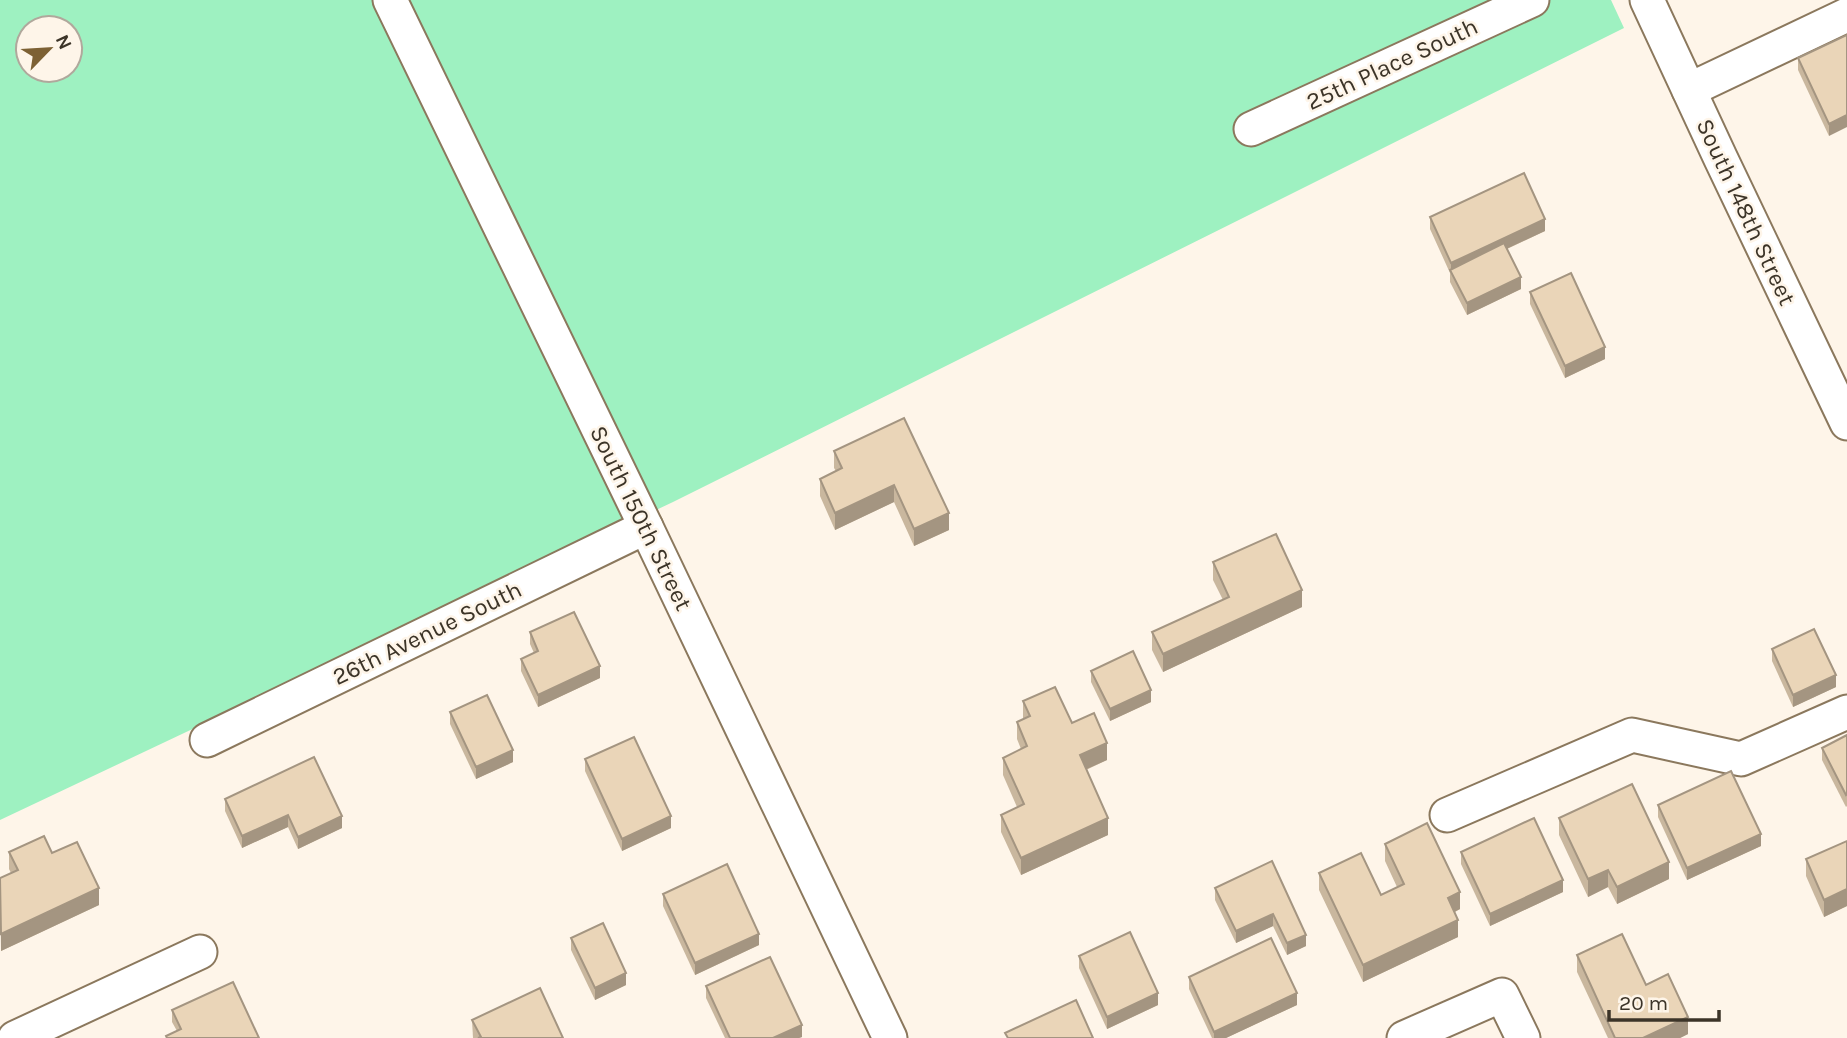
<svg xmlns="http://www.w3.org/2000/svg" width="1847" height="1038" font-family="Karla,sans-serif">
	<rect width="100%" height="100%" fill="#fef5e9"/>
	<path fill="#9ef1c1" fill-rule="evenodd" d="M0,0h1611l13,28 -951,474 -673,318zM28,28h42v42h-42z"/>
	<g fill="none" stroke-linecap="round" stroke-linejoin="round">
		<defs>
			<g id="street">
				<polyline points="390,0 646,527 890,1038"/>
				<polyline points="1647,0 1720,157 1847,423"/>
				<polyline points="1689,90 1847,15"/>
				<polyline points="1251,129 1532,0"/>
				<polyline points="207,740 646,527"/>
				<polyline points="1447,815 1632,735 1741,759 1847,712"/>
				<polyline points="15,1038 200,952"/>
				<polyline points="1404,1038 1502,995 1523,1038"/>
			</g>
		</defs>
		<use href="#street" stroke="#8b785d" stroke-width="37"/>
		<use href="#street" stroke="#fff" stroke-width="33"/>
	</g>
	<g fill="#c9b79e">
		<polygon points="1847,35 1829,136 1798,70 1798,58"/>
		<polygon points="1430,217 1545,231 1507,249 1521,289 1467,315 1450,282 1450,273 1430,229"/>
		<polygon points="1530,292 1605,359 1565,378 1530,304"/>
		<polygon points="904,418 949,530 914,546 894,502 835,530 820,496 820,479 836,471 834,468 834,451"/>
		<polygon points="1213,562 1302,607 1163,672 1152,650 1152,632 1223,600 1213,580"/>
		<polygon points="530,632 600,678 538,707 521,671 521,659 534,653 530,644"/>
		<polygon points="1772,649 1836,687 1793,707 1772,661"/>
		<polygon points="1091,671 1151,702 1110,721 1091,682"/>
		<polygon points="1023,701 1072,723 1107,760 1086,770 1108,835 1021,875 1001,832 1001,815 1017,807 1003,775 1003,758 1021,749 1017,739 1017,722 1023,719"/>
		<polygon points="450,712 513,762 476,779 450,724"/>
		<polygon points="1847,735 1847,806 1846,807 1822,760 1822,748"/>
		<polygon points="585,759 671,828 622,851 585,771"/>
		<polygon points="225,799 342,828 298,849 288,827 242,848 225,811"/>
		<polygon points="1658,805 1761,846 1687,880 1658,817"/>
		<polygon points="1559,818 1669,879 1617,904 1608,887 1588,897 1559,835"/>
		<polygon points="1847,841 1847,906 1824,917 1806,876 1806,859"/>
		<polygon points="1385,844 1460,909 1455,912 1458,937 1363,982 1319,890 1319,873 1381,895 1397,887 1385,861"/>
		<polygon points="9,852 52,853 99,905 1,951 0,878 11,873 9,869"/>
		<polygon points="1461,852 1563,892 1490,926 1461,864"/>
		<polygon points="1272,861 1306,946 1287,955 1273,926 1236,943 1215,900 1215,888"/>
		<polygon points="663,894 759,945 695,975 663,906"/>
		<polygon points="571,938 626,985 595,1000 571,950"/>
		<polygon points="1577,955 1688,1034 1680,1038 1608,1038 1577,972"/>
		<polygon points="1079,956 1158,1005 1107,1029 1079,968"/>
		<polygon points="1189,977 1297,1005 1226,1038 1212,1038 1189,989"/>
		<polygon points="706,986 802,1037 799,1038 725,1038 706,998"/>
		<polygon points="172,1010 259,1038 166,1038 166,1036 177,1031 172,1022"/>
		<polygon points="472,1020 563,1038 473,1038"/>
	</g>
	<g fill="#a49581">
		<polygon points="1847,115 1847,127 1829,136 1829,124"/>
		<polygon points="1545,219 1545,231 1452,274 1451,272 1451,263"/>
		<polygon points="1521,277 1521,289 1467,315 1467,303"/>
		<polygon points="1605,347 1605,359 1565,378 1565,366"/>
		<polygon points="894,485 894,502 835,530 835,513"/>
		<polygon points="949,513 949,530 914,546 914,529"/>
		<polygon points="1302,590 1302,607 1163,672 1163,654"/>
		<polygon points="600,666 600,678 538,707 538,695"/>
		<polygon points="1836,675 1836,687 1793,707 1793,695"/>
		<polygon points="1151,690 1151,702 1110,721 1110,709"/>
		<polygon points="1107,743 1107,760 1080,772 1080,755"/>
		<polygon points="513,750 513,762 476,779 476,767"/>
		<polygon points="288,815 288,827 242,848 242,836"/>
		<polygon points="342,816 342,828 298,849 298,837"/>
		<polygon points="671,816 671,828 622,851 622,839"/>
		<polygon points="1108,818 1108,835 1021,875 1021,858"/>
		<polygon points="1761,834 1761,846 1687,880 1687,868"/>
		<polygon points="1669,862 1669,879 1617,904 1617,887"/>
		<polygon points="1608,870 1608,887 1588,897 1588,879"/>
		<polygon points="1563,880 1563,892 1490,926 1490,914"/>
		<polygon points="99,888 99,905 1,951 1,934"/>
		<polygon points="1847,889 1847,906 1824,917 1824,900"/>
		<polygon points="1460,892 1460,909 1448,915 1448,898"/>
		<polygon points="1273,914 1273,926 1236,943 1236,931"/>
		<polygon points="1458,920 1458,937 1363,982 1363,965"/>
		<polygon points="759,934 759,945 695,975 695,963"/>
		<polygon points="1306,935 1306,946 1287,955 1287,943"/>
		<polygon points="626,973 626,985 595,1000 595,988"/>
		<polygon points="1158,993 1158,1005 1107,1029 1107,1017"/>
		<polygon points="1297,993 1297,1005 1226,1038 1214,1038 1214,1032"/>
		<polygon points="1688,1017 1688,1034 1680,1038 1643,1038"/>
		<polygon points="802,1025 802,1037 799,1038 773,1038"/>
	</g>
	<g fill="#ead5b8" stroke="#a49581" stroke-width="2">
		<polygon points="1847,35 1847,115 1829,124 1798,58"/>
		<polygon points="1524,173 1545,219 1451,263 1430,217"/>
		<polygon points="1504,243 1521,277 1467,303 1450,270"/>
		<polygon points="1571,273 1605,347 1565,366 1530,292"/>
		<polygon points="904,418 949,513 914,529 894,485 835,513 820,479 842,468 834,451"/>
		<polygon points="1276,534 1302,590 1163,654 1152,632 1229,597 1213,562"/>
		<polygon points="574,612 600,666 538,695 521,659 538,651 530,632"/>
		<polygon points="1814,629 1836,675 1793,695 1772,649"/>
		<polygon points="1133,651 1151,690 1110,709 1091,671"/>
		<polygon points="1055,687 1072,723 1094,713 1107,743 1080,755 1108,818 1021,858 1001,815 1024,804 1003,758 1027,746 1017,722 1030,716 1023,701"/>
		<polygon points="487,695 513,750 476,767 450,712"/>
		<polygon points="1847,735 1847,794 1846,795 1822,748"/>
		<polygon points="634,737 671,816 622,839 585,759"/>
		<polygon points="314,757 342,816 298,837 288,815 242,836 225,799"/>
		<polygon points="1731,771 1761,834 1687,868 1658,805"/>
		<polygon points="1632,784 1669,862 1617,887 1608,870 1588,879 1559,818"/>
		<polygon points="1534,818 1563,880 1490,914 1461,852"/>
		<polygon points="1427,823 1460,892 1448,898 1458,920 1363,965 1319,873 1361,853 1381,895 1404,884 1385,844"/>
		<polygon points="44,836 52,853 77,842 99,888 1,934 0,878 18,870 9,852"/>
		<polygon points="1847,841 1847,889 1824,900 1806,859"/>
		<polygon points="1272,861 1306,935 1287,943 1273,914 1236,931 1215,888"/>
		<polygon points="727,864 759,934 695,963 663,894"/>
		<polygon points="603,923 626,973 595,988 571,938"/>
		<polygon points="1130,932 1158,993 1107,1017 1079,956"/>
		<polygon points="1622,934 1646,985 1668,974 1688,1017 1643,1038 1615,1038 1577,955"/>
		<polygon points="1271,938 1297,993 1214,1032 1189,977"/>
		<polygon points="770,957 802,1025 773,1038 730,1038 706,986"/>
		<polygon points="233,982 259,1038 167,1038 166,1036 181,1029 172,1010"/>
		<polygon points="540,988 563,1038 478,1038 481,1037 472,1020"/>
		<polygon points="1076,1000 1093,1038 1008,1038 1005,1033"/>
	</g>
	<g text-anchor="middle" stroke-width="5" stroke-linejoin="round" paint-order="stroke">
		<g font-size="24" fill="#3c3428" stroke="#fef5e9">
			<text transform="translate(1392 64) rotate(-25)" y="8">25th Place South</text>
			<text transform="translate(1746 212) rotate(65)" y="8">South 148th Street</text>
			<text transform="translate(641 518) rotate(64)" y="8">South 150th Street</text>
			<text transform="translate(427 633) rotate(-26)" y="8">26th Avenue South</text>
		</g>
	</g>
	<g transform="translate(49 49) rotate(65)"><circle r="33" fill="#fef5e9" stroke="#b0a89c" stroke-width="2"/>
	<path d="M0-5L12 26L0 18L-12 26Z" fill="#7d6134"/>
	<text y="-10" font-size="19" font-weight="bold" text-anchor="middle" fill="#3c3428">N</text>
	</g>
	<path d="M1609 1010v10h110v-10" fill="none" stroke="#3c3428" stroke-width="3.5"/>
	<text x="1619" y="1010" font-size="21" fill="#3c3428" stroke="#fef5e9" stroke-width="5" paint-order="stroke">20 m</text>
</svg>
